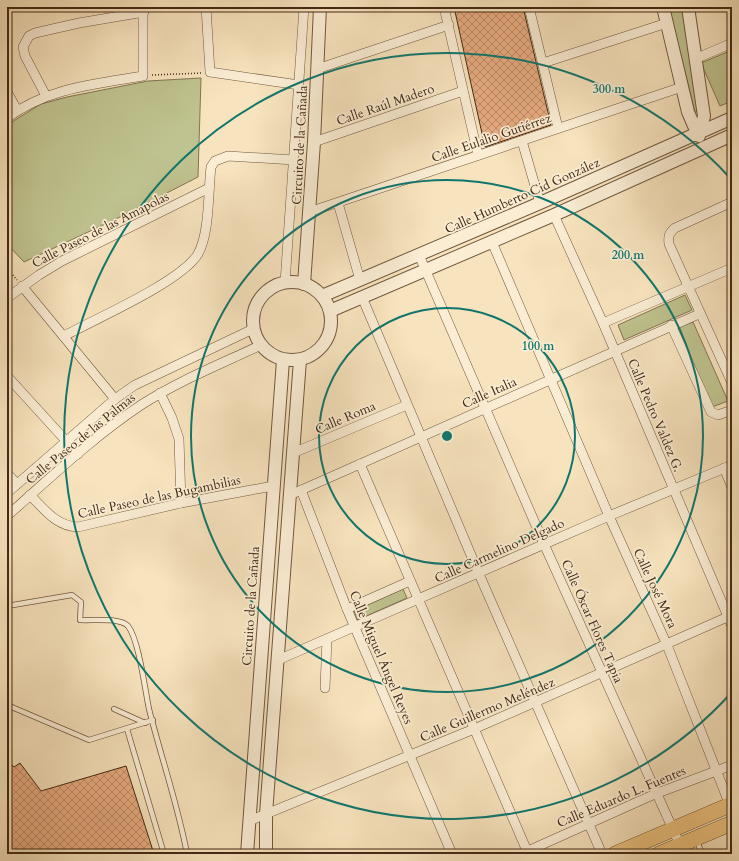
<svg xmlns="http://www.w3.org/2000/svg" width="739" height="861" font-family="Cardo,serif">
	<defs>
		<pattern id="building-cross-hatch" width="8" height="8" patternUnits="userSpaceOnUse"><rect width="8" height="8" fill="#e8ac81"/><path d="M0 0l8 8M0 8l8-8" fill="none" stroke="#be8c68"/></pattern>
	</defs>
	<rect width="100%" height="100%" fill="#f7e3bd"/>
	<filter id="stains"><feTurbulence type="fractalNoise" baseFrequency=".005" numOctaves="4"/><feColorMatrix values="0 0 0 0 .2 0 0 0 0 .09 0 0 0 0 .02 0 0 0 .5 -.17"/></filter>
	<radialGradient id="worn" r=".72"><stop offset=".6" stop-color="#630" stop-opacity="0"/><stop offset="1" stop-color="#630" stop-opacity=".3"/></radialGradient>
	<g fill="#bfc38f" stroke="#827652">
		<polygon points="669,7 682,7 700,111 695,112"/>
		<polygon points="732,50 732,101 720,106 701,63"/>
		<polygon points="201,78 198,177 118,218 24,262 7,244 7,125 41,104 67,97 148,81"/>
		<polygon points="685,295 692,310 624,340 618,325"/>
		<polygon points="693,322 728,401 712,407 678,327"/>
		<polygon points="403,589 407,598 357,620 354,611"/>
	</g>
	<g fill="url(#building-cross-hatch)" stroke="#442914">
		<polygon points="454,7 523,7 551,125 485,147"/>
		<polygon points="7,759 14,767 20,763 41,791 126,766 154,854 7,854"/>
	</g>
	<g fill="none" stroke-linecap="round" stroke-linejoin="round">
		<defs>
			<g id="service">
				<path d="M7,606l65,-11 9,7 -1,18c12,1 40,-3 48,6 11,14 17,64 21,83 12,48 29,96 38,145"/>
				<polyline points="7,705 89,740 153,720"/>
				<polyline points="114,709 145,723"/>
				<polyline points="127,729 164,854"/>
				<polyline points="697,841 702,854"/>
			</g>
			<g id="minor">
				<polyline points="206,7 210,72 299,85"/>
				<polyline points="444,7 478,155"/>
				<polyline points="529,7 558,128"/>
				<polyline points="695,59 732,43"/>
				<polyline points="543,63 667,23"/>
				<polyline points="317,69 449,25"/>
				<polyline points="7,92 17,110"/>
				<polyline points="46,96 25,56 23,47 29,36 35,33 79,23 144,12"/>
				<path d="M7,118c40,-30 88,-34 136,-42v-69"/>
				<polyline points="522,141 540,203"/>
				<polyline points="314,142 463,91"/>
				<path d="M732,202l-57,26c-6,5 -7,8 -6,16l63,139"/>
				<polyline points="338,203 360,280"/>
				<polyline points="309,212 682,87"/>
				<polyline points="554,215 603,323 732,626"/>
				<polyline points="492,242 609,516 667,645 731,808"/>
				<polyline points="419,255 544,544 680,845"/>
				<polyline points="285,283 304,7"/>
				<polyline points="22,286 115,399"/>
				<polyline points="362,297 479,574 602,854"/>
				<polyline points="7,298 39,275 62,261 209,188"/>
				<polyline points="603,323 732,268"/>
				<polyline points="671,325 711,412 718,415 732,410"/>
				<path d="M64,336c31,-17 117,-54 134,-82 12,-22 10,-62 13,-87l4,-6 13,-5 66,4"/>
				<polyline points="7,376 78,454"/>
				<polyline points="160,393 172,418 179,439 181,503"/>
				<polyline points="293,453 407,405"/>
				<polyline points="360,464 527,851"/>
				<polyline points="724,468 732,487"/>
				<polyline points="7,473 17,484"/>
				<polyline points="301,490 347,609 452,854"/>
				<polyline points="7,493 115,399 135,385 253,329"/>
				<path d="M30,495c15,15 26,31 48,32l103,-24 92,-17"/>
				<polyline points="290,495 699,314"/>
				<path d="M7,516c43,-38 86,-79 134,-111 37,-24 80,-41 120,-60"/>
				<polyline points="347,609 410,581"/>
				<polyline points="278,660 609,516 732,465"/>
				<polyline points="325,688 327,639"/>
				<polyline points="249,821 474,729 732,615"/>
				<polyline points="521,854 655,794 732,765"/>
			</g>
			<g id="tertiary">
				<polyline points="663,7 688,112 694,126 699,133"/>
				<polyline points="688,7 704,116 699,136"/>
				<circle cx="292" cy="321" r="39"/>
				<polyline points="304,284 314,142 320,7"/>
				<polyline points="322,296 540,203 732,118"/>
				<polyline points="330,311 554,215 732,135"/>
				<polyline points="247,854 283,360"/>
				<polyline points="266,854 266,814 300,360"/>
			</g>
			<g id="primary">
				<polyline points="615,854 732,804"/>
				<polyline points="659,854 732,823"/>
			</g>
		</defs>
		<use href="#service" stroke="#71583e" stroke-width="6"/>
		<use href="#minor" stroke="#71583e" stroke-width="10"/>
		<use href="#tertiary" stroke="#71583e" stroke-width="14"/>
		<use href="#primary" stroke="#442914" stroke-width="16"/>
		<g stroke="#442914" stroke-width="1.5" stroke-dasharray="1 2" stroke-linecap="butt">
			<polyline points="152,75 202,73"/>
			<polyline points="7,268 17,280"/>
		</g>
		<use href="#service" stroke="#faedd4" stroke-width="4.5"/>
		<use href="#minor" stroke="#faedd4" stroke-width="9"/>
		<use href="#tertiary" stroke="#faedd4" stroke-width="12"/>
		<use href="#primary" stroke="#ecc27e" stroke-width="15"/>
	</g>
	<g fill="none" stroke="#0f766e" stroke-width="2">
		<circle cx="447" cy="436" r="128"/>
		<circle cx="447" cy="436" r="256"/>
		<path d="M732 692A383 383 0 1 1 732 180"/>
	</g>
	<g text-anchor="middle" stroke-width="3.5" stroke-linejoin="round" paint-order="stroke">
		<g font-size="13" fill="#442914" stroke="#faedd4">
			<text transform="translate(385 104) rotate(-19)" y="5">Calle Raúl Madero</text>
			<text transform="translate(491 137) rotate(-19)" y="5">Calle Eulalio Gutiérrez</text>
			<text transform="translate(299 145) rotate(-87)" y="5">Circuito de la Cañada</text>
			<text transform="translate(522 195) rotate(-24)" y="5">Calle Humberto Cid González</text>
			<text transform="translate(100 229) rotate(-27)" y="5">Calle Paseo de las Amapolas</text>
			<text transform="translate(489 392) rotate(-24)" y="5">Calle Italia</text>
			<text transform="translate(656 415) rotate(67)" y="5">Calle Pedro Valdez G.</text>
			<text transform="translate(345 417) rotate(-23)" y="5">Calle Roma</text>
			<text transform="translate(80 438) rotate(-39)" y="5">Calle Paseo de las Palmas</text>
			<text transform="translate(159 496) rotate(-12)" y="5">Calle Paseo de las Bugambilias</text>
			<text transform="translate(499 550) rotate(-24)" y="5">Calle Carmelino Delgado</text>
			<text transform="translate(656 588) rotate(65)" y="5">Calle José Mora</text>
			<text transform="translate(250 606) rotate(-86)" y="5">Circuito de la Cañada</text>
			<text transform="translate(593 621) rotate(66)" y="5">Calle Óscar Flores Tapia</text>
			<text transform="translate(382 657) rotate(67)" y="5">Calle Miguel Ángel Reyes</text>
			<text transform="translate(487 709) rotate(-23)" y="5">Calle Guillermo Meléndez</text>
			<text transform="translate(621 796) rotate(-23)" y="5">Calle Eduardo L. Fuentes</text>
		</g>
	</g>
	<circle cx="447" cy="436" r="6" fill="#0f766e" stroke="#faedd4" stroke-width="2"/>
	<g font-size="12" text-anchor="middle" font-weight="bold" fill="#0f766e" stroke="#faedd4" stroke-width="3.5" stroke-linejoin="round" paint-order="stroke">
		<text x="609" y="93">300 m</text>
		<text x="628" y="259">200 m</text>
		<text x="538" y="350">100 m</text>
	</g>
	<rect width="739" height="861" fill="none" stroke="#f7e3bd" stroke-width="24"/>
	<rect x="8" y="8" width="723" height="845" fill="none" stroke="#442914" stroke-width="2"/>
	<rect x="12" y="12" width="715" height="837" fill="none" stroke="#442914"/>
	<rect width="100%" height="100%" filter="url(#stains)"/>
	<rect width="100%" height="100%" fill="url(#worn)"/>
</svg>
